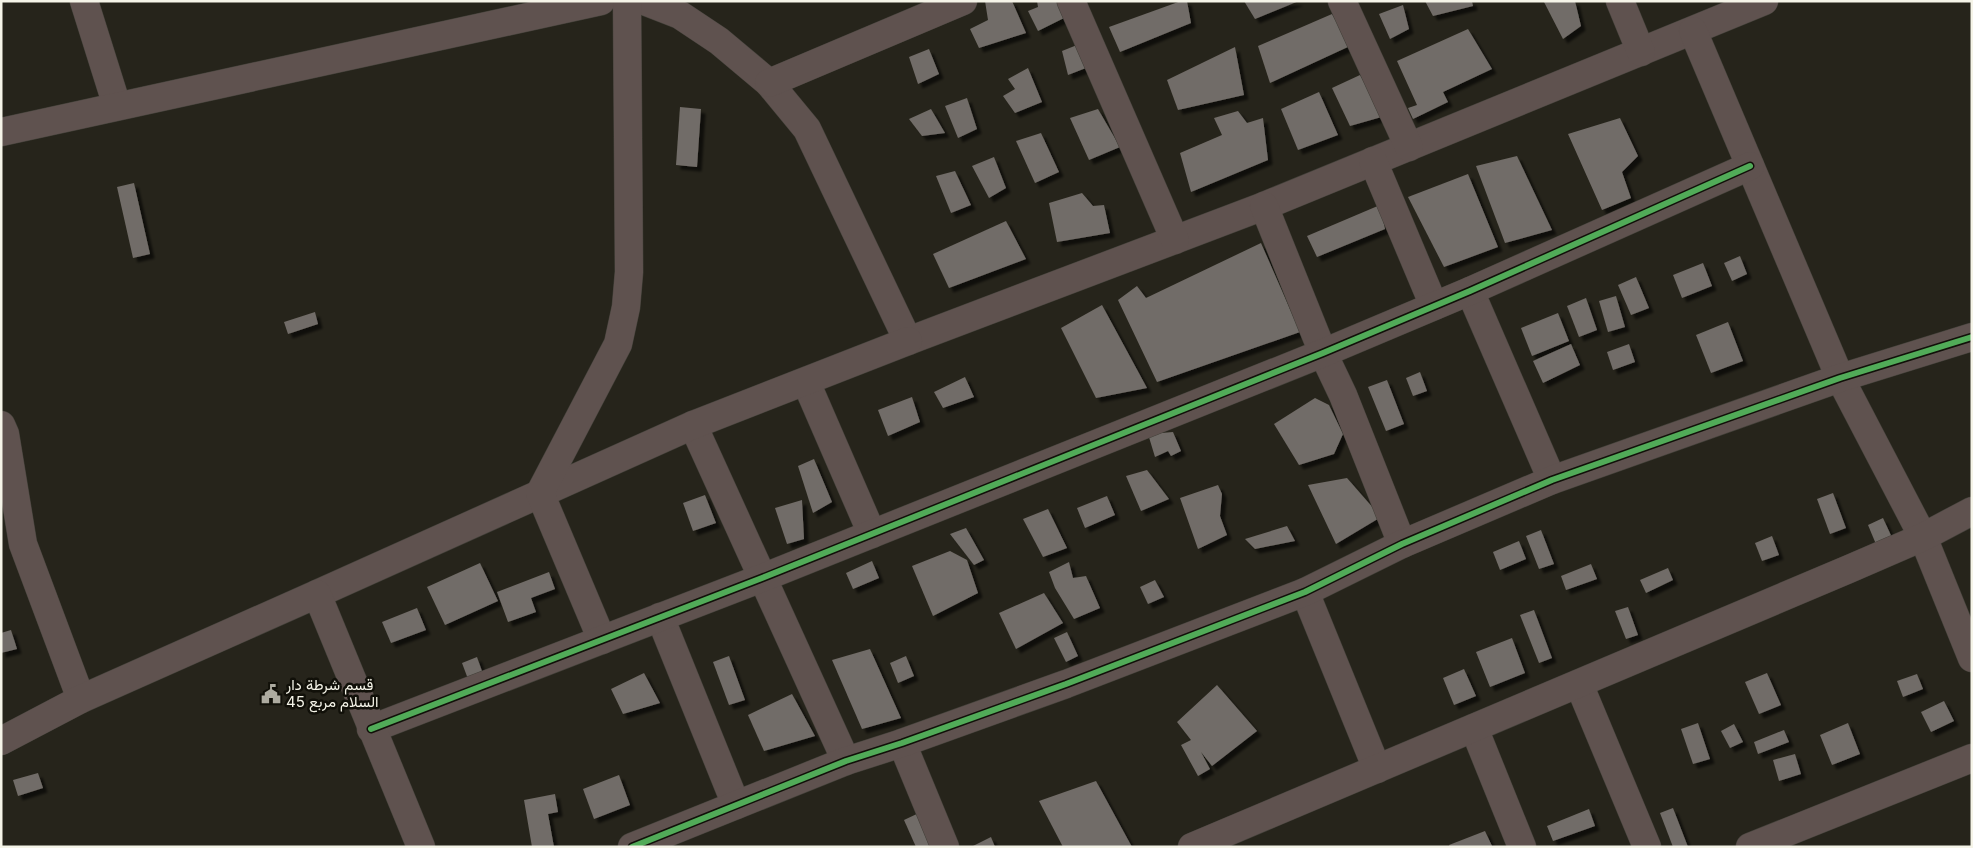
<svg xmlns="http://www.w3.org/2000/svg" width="1973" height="848" font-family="Inter,Vazirmatn,sans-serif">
	<defs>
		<filter id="shadow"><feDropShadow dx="4.5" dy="4.5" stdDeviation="1" flood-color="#0009"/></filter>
	</defs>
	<rect width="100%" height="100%" fill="#26241b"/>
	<g fill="#716c67" filter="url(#shadow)">
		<polygon points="985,1 1012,1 1026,33 979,48 970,29 988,20"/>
		<polygon points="1037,1 1064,1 1070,15 1038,31 1028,11 1038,7"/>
		<polygon points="1181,1 1187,1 1191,23 1120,52 1109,27"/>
		<polygon points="1244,1 1299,1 1255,19"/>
		<polygon points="1425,1 1472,1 1473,6 1433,16"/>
		<polygon points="1546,1 1575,1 1581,26 1563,39 1544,2"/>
		<polygon points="1403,5 1409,29 1390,39 1379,14"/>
		<polygon points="1332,14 1350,46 1270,83 1258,46"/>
		<polygon points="1468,29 1492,69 1443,92 1448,102 1413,119 1408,108 1417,105 1397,61"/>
		<polygon points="1082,43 1091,66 1068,75 1062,51"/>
		<polygon points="1235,47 1244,95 1178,110 1167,80"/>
		<polygon points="929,49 939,74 918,84 909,57"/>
		<polygon points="1028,68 1042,102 1015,113 1003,96 1015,89 1008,79"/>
		<polygon points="1360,75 1385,116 1350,126 1332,88"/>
		<polygon points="1319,92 1338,135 1298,150 1281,109"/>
		<polygon points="967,98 977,129 958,138 945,106"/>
		<polygon points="680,107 701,109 697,167 676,165"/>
		<polygon points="931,109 945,133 922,136 909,119"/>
		<polygon points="1098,109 1120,147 1089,160 1070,118"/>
		<polygon points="1238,111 1247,123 1263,118 1268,160 1191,192 1180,153 1222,135 1214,118"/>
		<polygon points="1620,118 1638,156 1622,172 1631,198 1602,210 1568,134"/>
		<polygon points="1041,133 1059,172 1035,183 1016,141"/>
		<polygon points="1517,156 1552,230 1505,243 1476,166"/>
		<polygon points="994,157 1006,188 989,198 972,166"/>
		<polygon points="955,171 971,205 951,213 936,176"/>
		<polygon points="1468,174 1498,247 1444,267 1408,197"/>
		<polygon points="134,183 150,254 133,258 117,187"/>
		<polygon points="1082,193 1093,206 1104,205 1110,233 1057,242 1049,203"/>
		<polygon points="1380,205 1385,229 1317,257 1307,236"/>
		<polygon points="1006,221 1026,259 949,288 933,254"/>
		<polygon points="1261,243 1300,332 1157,382 1118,300 1137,286 1146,298"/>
		<polygon points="1740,256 1747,274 1732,281 1724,263"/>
		<polygon points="1703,263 1712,286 1682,298 1673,275"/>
		<polygon points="1636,277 1649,308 1631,315 1618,285"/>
		<polygon points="1616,296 1625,327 1608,332 1599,301"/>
		<polygon points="1586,298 1597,330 1579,337 1567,306"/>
		<polygon points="1102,305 1147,388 1096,398 1061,328"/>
		<polygon points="315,312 318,324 288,334 284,322"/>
		<polygon points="1558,313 1569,341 1532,356 1521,328"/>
		<polygon points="1728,322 1743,361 1711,373 1696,335"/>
		<polygon points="1571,344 1580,365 1543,383 1533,361"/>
		<polygon points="1629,344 1635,362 1613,370 1607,352"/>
		<polygon points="1420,372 1427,391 1413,396 1406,378"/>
		<polygon points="965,377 974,397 943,408 934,392"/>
		<polygon points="1387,380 1404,424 1386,431 1368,387"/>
		<polygon points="912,397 920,422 888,436 878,410"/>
		<polygon points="1315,398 1329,405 1343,434 1334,454 1299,465 1274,424"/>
		<polygon points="1173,432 1181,451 1171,456 1168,451 1155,457 1148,434"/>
		<polygon points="814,459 832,502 813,513 798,466"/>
		<polygon points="1147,470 1169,499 1141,511 1126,476"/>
		<polygon points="1347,478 1381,517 1336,544 1308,485"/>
		<polygon points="1218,485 1222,494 1220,516 1227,535 1198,549 1180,498"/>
		<polygon points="1833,493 1846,528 1830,534 1817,499"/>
		<polygon points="705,495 716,523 693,531 683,503"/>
		<polygon points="1107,496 1115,515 1085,528 1077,508"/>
		<polygon points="802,500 804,539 787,544 775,508"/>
		<polygon points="1048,509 1067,548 1043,557 1023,519"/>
		<polygon points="1883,518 1894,542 1878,549 1868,525"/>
		<polygon points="1287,526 1295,541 1255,549 1245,539"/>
		<polygon points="966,528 984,560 974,565 950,534"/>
		<polygon points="1541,530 1554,564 1539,569 1526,536"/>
		<polygon points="1772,536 1779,555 1762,561 1755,543"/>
		<polygon points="1519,541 1526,559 1500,570 1493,552"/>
		<polygon points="950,551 967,560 978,593 933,616 912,566"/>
		<polygon points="872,561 879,578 853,589 846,573"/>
		<polygon points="1069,562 1073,578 1086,576 1100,608 1074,619 1055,588 1049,572"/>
		<polygon points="480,563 498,601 445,625 427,587"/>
		<polygon points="1591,564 1597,579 1566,590 1561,576"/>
		<polygon points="1668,568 1673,580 1646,593 1640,580"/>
		<polygon points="549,572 555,589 531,598 536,612 508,622 497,592"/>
		<polygon points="1155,580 1164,597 1148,604 1140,587"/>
		<polygon points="1044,593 1063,623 1016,649 999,613"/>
		<polygon points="1628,607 1638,635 1626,639 1615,611"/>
		<polygon points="417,608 426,630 391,643 382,622"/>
		<polygon points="1534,610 1552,658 1539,663 1520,615"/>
		<polygon points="11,630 17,649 1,653 1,633"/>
		<polygon points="1067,632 1078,656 1066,662 1054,638"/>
		<polygon points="1512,638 1525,673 1490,687 1476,652"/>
		<polygon points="870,649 901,718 862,729 832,660"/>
		<polygon points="729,656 745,700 729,705 713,662"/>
		<polygon points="906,656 914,676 898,683 890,663"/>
		<polygon points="477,657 483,674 468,679 462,663"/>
		<polygon points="1464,669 1476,696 1454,705 1443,678"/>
		<polygon points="644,673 660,703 623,714 611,689"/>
		<polygon points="1767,673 1781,705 1759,714 1745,682"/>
		<polygon points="1917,674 1923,689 1903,697 1897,681"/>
		<polygon points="1217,685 1257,731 1212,766 1201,752 1210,769 1198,776 1181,745 1191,740 1177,722"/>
		<polygon points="792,694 815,736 764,751 748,715"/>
		<polygon points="1944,701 1954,721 1931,732 1921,712"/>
		<polygon points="1698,723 1710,759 1693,764 1681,729"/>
		<polygon points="1848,723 1860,754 1832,765 1820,735"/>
		<polygon points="1734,724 1743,742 1730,748 1721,731"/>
		<polygon points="1784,730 1789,742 1758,754 1754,742"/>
		<polygon points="1795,754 1801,774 1779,781 1773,760"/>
		<polygon points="38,773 43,788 18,796 13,780"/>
		<polygon points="619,775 630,805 594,819 583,789"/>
		<polygon points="1096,781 1132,847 1063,847 1039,801"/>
		<polygon points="555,794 558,812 548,814 554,847 532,847 524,800"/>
		<polygon points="1673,808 1688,847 1673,847 1660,813"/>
		<polygon points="1589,809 1595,826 1553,841 1547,826"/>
		<polygon points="921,812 937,847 916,847 904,820"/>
		<polygon points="1485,831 1492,846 1450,847 1449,845"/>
		<polygon points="991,837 995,847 971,847"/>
	</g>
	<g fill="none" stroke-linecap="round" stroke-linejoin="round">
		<defs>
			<g id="minor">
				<polyline points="84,1 117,106"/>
				<polyline points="644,1 680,15 719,41 769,83 807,129 908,341 1264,206 1764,1"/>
				<polyline points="1071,1 1175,240"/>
				<polyline points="1342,1 1409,147"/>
				<polyline points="1620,1 1641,52"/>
				<polyline points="1693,31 1840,378 1923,537 1972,658"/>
				<polyline points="769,83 963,1"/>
				<polyline points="1,132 601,1"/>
				<polyline points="1373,161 1434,306"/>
				<polyline points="1264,206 1323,353 1343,395 1402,544"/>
				<polyline points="1470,291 1552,480"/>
				<polyline points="806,382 872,534"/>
				<polyline points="1,425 5,434 23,544 81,699"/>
				<polyline points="693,425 846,761"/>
				<polyline points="1305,592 1377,769"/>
				<polyline points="317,594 693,425 908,341"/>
				<polyline points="660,617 736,805"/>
				<polyline points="602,640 540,493 618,344 626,307 629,272 627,1"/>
				<polyline points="1579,684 1647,847"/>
				<polyline points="1474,728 1522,847"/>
				<polyline points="371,729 762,578 1323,353 1470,291 1750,166"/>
				<polyline points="1,741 81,699 317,594 421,847"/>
				<polyline points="902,743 945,847"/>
				<polyline points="632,847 846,761 902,743 1066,684 1305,592 1402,544 1552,480 1840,378 1972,337"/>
				<polyline points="1192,847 1849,569 1923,537 1972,511"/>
				<polyline points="1750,847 1972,758"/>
			</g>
		</defs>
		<use href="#minor" stroke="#424039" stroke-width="29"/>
		<use href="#minor" stroke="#5f524f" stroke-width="28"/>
		<defs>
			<g id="cycleway">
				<polyline points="371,729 762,578 1323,353 1470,291 1750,166"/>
				<polyline points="632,847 846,761 902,743 1066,684 1305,592 1402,544 1552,480 1840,378 1972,337"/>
			</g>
		</defs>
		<use href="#cycleway" stroke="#111009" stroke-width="9"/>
		<use href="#cycleway" stroke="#51ab58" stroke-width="6"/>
	</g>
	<defs>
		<symbol id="civic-bare" viewBox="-9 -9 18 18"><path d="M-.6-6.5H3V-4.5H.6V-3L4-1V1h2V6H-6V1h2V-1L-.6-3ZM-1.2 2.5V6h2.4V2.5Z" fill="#adaba0" stroke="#111009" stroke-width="2.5" paint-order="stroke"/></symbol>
	</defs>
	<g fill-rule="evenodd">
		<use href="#civic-bare" x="257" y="680" width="28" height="28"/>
	</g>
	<g text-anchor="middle" stroke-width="5" stroke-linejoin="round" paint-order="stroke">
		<g font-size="15" fill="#f5f4e8" stroke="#111009" text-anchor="start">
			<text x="286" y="690">قسم شرطة دار<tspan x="286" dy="17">السلام مربع 45</tspan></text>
		</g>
	</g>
	<rect width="1973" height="848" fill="none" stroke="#f5f4e8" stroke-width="5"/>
</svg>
